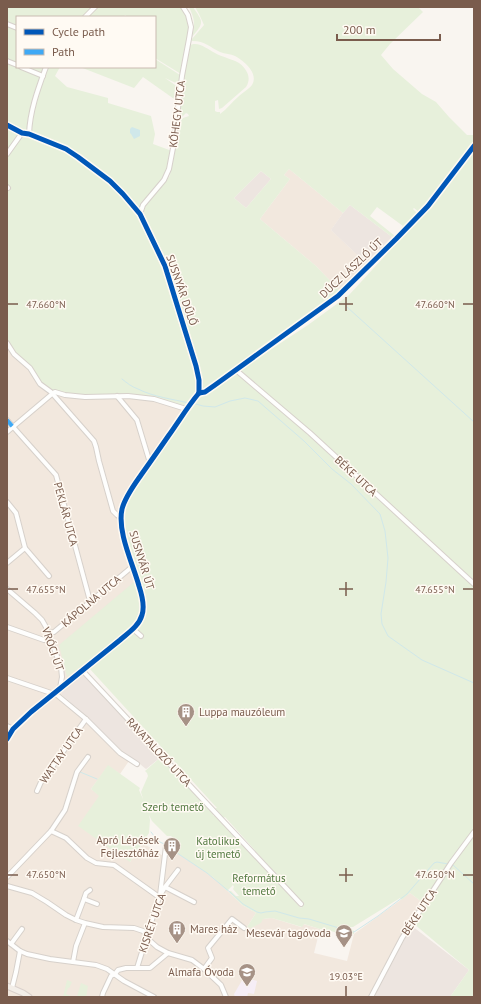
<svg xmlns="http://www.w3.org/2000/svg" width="481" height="1004" font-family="'PT Sans',sans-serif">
	<rect width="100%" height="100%" fill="#f9f5f0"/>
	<g fill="#f2e8de">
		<polygon points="289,169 343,213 331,230 367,264 339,290 316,266 260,219 290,179 284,175"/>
		<polygon points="7,343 117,396 154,399 188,410 152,463 126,502 123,524 146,598 145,614 136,631 89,667 62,691 62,695 131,758 120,774 108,766 91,789 99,795 130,862 143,843 166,858 168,847 214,878 242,905 256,913 247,927 263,919 272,918 301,927 303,924 320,929 314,953 347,961 354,934 410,893 426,905 404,938 392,962 374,997 7,997"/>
	</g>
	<g fill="#ede5e0">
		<polygon points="261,171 271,179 246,208 234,198"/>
		<polygon points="350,205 392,237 367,264 331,230 343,213"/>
		<polygon points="82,675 84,675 161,757 146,769 135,760 125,753 105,736 85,715 62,695 62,691"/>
		<polygon points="412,926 469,970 450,997 374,997 392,962 404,938"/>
	</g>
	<polygon fill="#f6eef6" points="244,977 257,981 254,994 248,993 247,997 235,997 234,994"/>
	<g fill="#e7f0db" fill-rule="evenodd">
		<path d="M7,7h178l3,14 1,11 -5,23 -3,19 -26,-16v-41h-27l-3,-2 -1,2h-107v50h43l-5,9 12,11 41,11v5l43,13 4,18 -2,10 19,7 -3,18 -5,11 5,-3 1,-2 8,-50 5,-7 6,-2 -1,-2 -2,-1 -8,8 2,-20 8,-52c2,-4 3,-5 7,-5 7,0 14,6 20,9 7,4 17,6 24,10 8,6 13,15 7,24l-24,21 -3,1 -1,-9 -3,1v10l2,1h3v2c7,-5 12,-12 18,-17 4,-4 11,-8 14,-12 7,-12 -8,-24 -17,-29 -4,-2 -10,-2 -15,-4 -11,-5 -14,-11 -28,-11v-2l12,-14 -5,-11 -4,-7h223l5,5 -33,32 -9,11 12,14 29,25 14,8 13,15 18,18h7v862h-24l19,-27 -55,-46 12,-19 -16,-12 -8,7 -2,-2 -47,29h-4l5,4v3l-9,1 -21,-6h-4l-16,-5 -2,3 -30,-9 -9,1 -2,4 -10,5 -4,-1 9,-14 -14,-8 -13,-13 1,-1h1l5,5h3l-6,-7 1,-2 -1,-2 -6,6 -13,-13 -46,-31 -1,-6 3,-3 12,7 -11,-9h-4l-15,-15 -3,-6 1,5 -1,13 -19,29 -9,-6 -43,-30 21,-30 -8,-7 17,-24 32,23 -1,2 4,9 -2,-7 7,-16 -1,-3 -2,-2 16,-14 52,56v2l1,1h2l21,23v2l1,1h2l61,66 1,-1v-4l-77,-86 -2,1 -8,-10h2l-128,-140 46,-37 10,-17 1,-16 -23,-74 4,-22 62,-92 11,-14 108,-71 41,-30 80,-87 34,-51 -37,48 -7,7 -5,-4 -1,1 5,5 -21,21 -5,2 -42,-32 -7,8 -54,-44 -5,6 6,4 -30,40 56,47 23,24 -3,5 -117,85 -12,8h-4l-2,-4 -3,12 -10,14 -34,-11 -26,-3 -34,1 -39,-5 -15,-8 -10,-16 -16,-14 -7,-11zM261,171l10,8 -25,29 -12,-10zM377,207l26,19 -8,10 -25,-20z"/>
		<path d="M189,7h4c10,15 12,15 -1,30 3,-14 3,-17 -3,-30z"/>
		<polygon points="155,59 180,75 179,83 178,84 165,78 178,87 177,101 143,77 134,88 80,67 155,67"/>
		<polygon points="134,582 139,598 140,608 137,618 133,624 120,638 67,677 59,645"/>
		<polygon points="67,980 72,982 69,988 68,988 66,994 73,997 63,997"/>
		<polygon points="81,983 88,986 86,997 77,997"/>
	</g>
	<polygon fill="#d0e8ea" points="132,127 140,130 140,136 134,139 131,134 130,133 130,129"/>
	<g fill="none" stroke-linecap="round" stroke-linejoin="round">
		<g stroke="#d0e8ea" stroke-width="1">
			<polyline points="347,307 474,422"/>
			<path d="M122,379c5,4 10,8 16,10 16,8 34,10 51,14"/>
			<polyline points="192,403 203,406 215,407 230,401 245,398 258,401 304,441 332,469 351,484 380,514 385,531 388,558 386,582 381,614 382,624 388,636 422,660 474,683"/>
			<polyline points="80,772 97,779"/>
			<polyline points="151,832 158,841 164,844"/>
			<polyline points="168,847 207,873 231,893 243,904 257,912 261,913 265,912 275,911 299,918 309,919 349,931 354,932 378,916 407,894 434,863 437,862 448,864"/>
			<polyline points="453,865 474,884"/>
		</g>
		<defs>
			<g id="minor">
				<polyline points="85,17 95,7"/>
				<polyline points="7,24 17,28"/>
				<polyline points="7,61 17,65"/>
				<polyline points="21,67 43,76"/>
				<polyline points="7,125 22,133 29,134 66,149 78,157 110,181 123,194 140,214 165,266 196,366 199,380 199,393"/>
				<path d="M29,134c1,-24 9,-45 17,-67"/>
				<polyline points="7,154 22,133"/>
				<polyline points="7,187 8,188"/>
				<polyline points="140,214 143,205 164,180 169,169 173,148 182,76 189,39 191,27 188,15 183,7"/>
				<polyline points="7,343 14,354 30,368 40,384 51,392 94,441 96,447 99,461 113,511 117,515 121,518"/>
				<polyline points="236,370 310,433 474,584"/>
				<polyline points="199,393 205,392 215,385 338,296 396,239 428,206 474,146"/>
				<polyline points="52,394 55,392 65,395 85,397 128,396 154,399 186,409"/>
				<polyline points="117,396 137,420 150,463"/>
				<polyline points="7,420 56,475 90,601"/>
				<polyline points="7,432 52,394"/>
				<polyline points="7,502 16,513 25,548 7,563"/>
				<polyline points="25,548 49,576"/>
				<polyline points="7,589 35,613 42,620 46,627 61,667 62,677 60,688"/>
				<polyline points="7,627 44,640 50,639"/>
				<polyline points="133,629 141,636"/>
				<polyline points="48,633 54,632 133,566"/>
				<polyline points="82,670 110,700 164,758 301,904"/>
				<polyline points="7,678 57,695 86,719 120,753 137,764"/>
				<polyline points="7,726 13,729"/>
				<path d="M7,739l6,-10 18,-17 89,-72c8,-7 19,-14 22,-25 3,-9 0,-20 -3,-29 -6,-22 -22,-54 -17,-77 3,-12 12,-24 19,-34 10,-14 19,-27 28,-40 10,-14 19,-29 30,-42"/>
				<polyline points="37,791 41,782 50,770 86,719"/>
				<polyline points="51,831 66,838 87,858 96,863 114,865 159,897"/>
				<polyline points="7,877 51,831 65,810 77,772 88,757"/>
				<polyline points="7,886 32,893 47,902 66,915 76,920 85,923 103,927 134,928 143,931 146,934 148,939 157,947 168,953 192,960 204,969 221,985 226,997"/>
				<polyline points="165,887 178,870"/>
				<polyline points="160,895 166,846"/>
				<polyline points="84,899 86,893 90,890"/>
				<polyline points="76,920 84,899 97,904"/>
				<polyline points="7,941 20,951 27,954 50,959 96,965 107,969 124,981 154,997"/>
				<polyline points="11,944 22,929"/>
				<polyline points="73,962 76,946 85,923"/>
				<polyline points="137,968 159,897 165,887 194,902"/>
				<polyline points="204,969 212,958 208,948 232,919 244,928"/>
				<polyline points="12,988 16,972 20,951"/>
				<polyline points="102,997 103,993 111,976 115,974 118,970 126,968 150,968 168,953"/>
				<polyline points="371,997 402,938 451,863 474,832"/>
			</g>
			<polyline id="major" points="7,986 23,993 29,997"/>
		</defs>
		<use href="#minor" stroke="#d7d1cb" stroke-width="6"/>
		<use href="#major" stroke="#dad1cc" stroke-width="7"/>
		<use href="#minor" stroke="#fefefd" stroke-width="4"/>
		<use href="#major" stroke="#f3eee8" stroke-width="5"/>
		<polyline stroke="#3fa9f5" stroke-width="4" stroke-dasharray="8 4" stroke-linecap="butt" points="7,420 13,427"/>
		<defs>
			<g id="cycleway">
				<polyline points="7,125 22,133 29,134 66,149 78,157 110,181 123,194 140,214 165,266 196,366 199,380 199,393"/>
				<polyline points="199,393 205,392 215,385 338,296 396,239 428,206 474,146"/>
				<path d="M7,739l6,-10 18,-17 89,-72c8,-7 19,-14 22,-25 3,-9 0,-20 -3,-29 -6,-22 -22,-54 -17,-77 3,-12 12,-24 19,-34 10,-14 19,-27 28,-40 10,-14 19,-29 30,-42"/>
			</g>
		</defs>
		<use href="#cycleway" stroke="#fffaf3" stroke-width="8"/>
		<use href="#cycleway" stroke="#0057b8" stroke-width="5"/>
	</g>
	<path fill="none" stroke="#7a5c4d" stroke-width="1.5" d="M346,297v14M8,304h10M339,304h14M463,304h10M346,582v14M8,589h10M339,589h14M463,589h10M346,868v14M8,875h10M339,875h14M463,875h10M346,986v10"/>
	<defs>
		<symbol id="building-pin" viewBox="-11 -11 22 30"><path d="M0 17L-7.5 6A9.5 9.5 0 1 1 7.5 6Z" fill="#a69286" stroke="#fffaf3"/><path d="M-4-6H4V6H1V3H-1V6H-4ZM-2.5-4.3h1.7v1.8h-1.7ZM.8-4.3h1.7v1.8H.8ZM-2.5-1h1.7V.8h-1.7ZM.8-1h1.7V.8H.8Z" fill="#fff"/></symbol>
		<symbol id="school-pin" viewBox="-11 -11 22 30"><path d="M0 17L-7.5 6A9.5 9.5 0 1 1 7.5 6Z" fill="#a69286" stroke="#fffaf3"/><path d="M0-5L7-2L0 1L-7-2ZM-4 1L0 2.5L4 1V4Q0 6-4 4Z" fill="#fff"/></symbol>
	</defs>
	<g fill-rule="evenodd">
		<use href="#building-pin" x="176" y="702" width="20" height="27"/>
		<use href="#building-pin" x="162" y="836" width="20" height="27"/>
		<use href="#building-pin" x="167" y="919" width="20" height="27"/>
		<use href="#school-pin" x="334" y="923" width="20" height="27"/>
		<use href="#school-pin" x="237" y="962" width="20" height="27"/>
	</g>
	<g text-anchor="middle" stroke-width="3" stroke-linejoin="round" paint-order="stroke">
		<g font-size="11" fill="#7a5c4d" stroke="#fffaf3">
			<text transform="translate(177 114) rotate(-83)" y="4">KŐHEGY UTCA</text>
			<text transform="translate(351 268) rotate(-43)" y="4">DÚCZ LÁSZLÓ ÚT</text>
			<text transform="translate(182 290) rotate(71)" y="4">SUSNYÁR DŰLŐ</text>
			<text transform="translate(356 476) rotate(43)" y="4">BÉKE UTCA</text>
			<text transform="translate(66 514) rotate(75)" y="4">PEKLÁR UTCA</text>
			<text transform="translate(142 560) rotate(73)" y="4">SUSNYÁR ÚT</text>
			<text transform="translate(91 601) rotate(-40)" y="4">KÁPOLNA UTCA</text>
			<text transform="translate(53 649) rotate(71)" y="4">VRÓCI ÚT</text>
			<text transform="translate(159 752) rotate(47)" y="4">RAVATALOZÓ UTCA</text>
			<text transform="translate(61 755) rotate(-55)" y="4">WATTAY UTCA</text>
			<text transform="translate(419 912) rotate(-56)" y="4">BÉKE UTCA</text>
			<text transform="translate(152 923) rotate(-71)" y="4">KISRÉT UTCA</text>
		</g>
		<g font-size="11" fill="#7a5c4d" stroke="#fffaf3" text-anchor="end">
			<text x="199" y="716" text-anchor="start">Luppa mauzóleum</text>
			<text x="159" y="844">Apró Lépések<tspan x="159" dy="13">Fejlesztőház</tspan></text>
			<text x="190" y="933" text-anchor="start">Mares ház</text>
			<text x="331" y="937">Mesevár tagóvoda</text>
			<text x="234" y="976">Almafa Óvoda</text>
		</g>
		<g font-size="11" fill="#537a41" stroke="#fffaf3">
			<text x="173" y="811">Szerb temető</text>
			<text x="218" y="845">Katolikus<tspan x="218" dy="13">új temető</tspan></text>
			<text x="259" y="882">Református<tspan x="259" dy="13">temető</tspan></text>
		</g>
	</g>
	<g font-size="10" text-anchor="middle" fill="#7a5c4d" stroke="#fffaf3" stroke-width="3" stroke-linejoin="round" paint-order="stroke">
		<text x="46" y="308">47.660°N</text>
		<text x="435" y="308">47.660°N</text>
		<text x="46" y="593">47.655°N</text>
		<text x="435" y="593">47.655°N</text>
		<text x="46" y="878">47.650°N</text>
		<text x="435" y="878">47.650°N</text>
		<text x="346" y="980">19.03°E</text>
	</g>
	<rect width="481" height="1004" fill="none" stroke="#7a5c4d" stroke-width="16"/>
	<rect x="16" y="16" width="140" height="52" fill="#fffaf3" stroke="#cabbb1"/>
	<rect x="24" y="29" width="20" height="6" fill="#0057b8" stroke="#cabbb1"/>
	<text x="52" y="36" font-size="12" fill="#7a5c4d">Cycle path</text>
	<rect x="24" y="49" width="20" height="6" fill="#3fa9f5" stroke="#cabbb1"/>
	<text x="52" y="56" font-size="12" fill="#7a5c4d">Path</text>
	<path d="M337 34v6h103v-6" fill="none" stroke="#7a5c4d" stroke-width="2"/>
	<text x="343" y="34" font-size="12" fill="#7a5c4d" stroke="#fffaf3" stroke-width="3" paint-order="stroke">200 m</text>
</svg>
